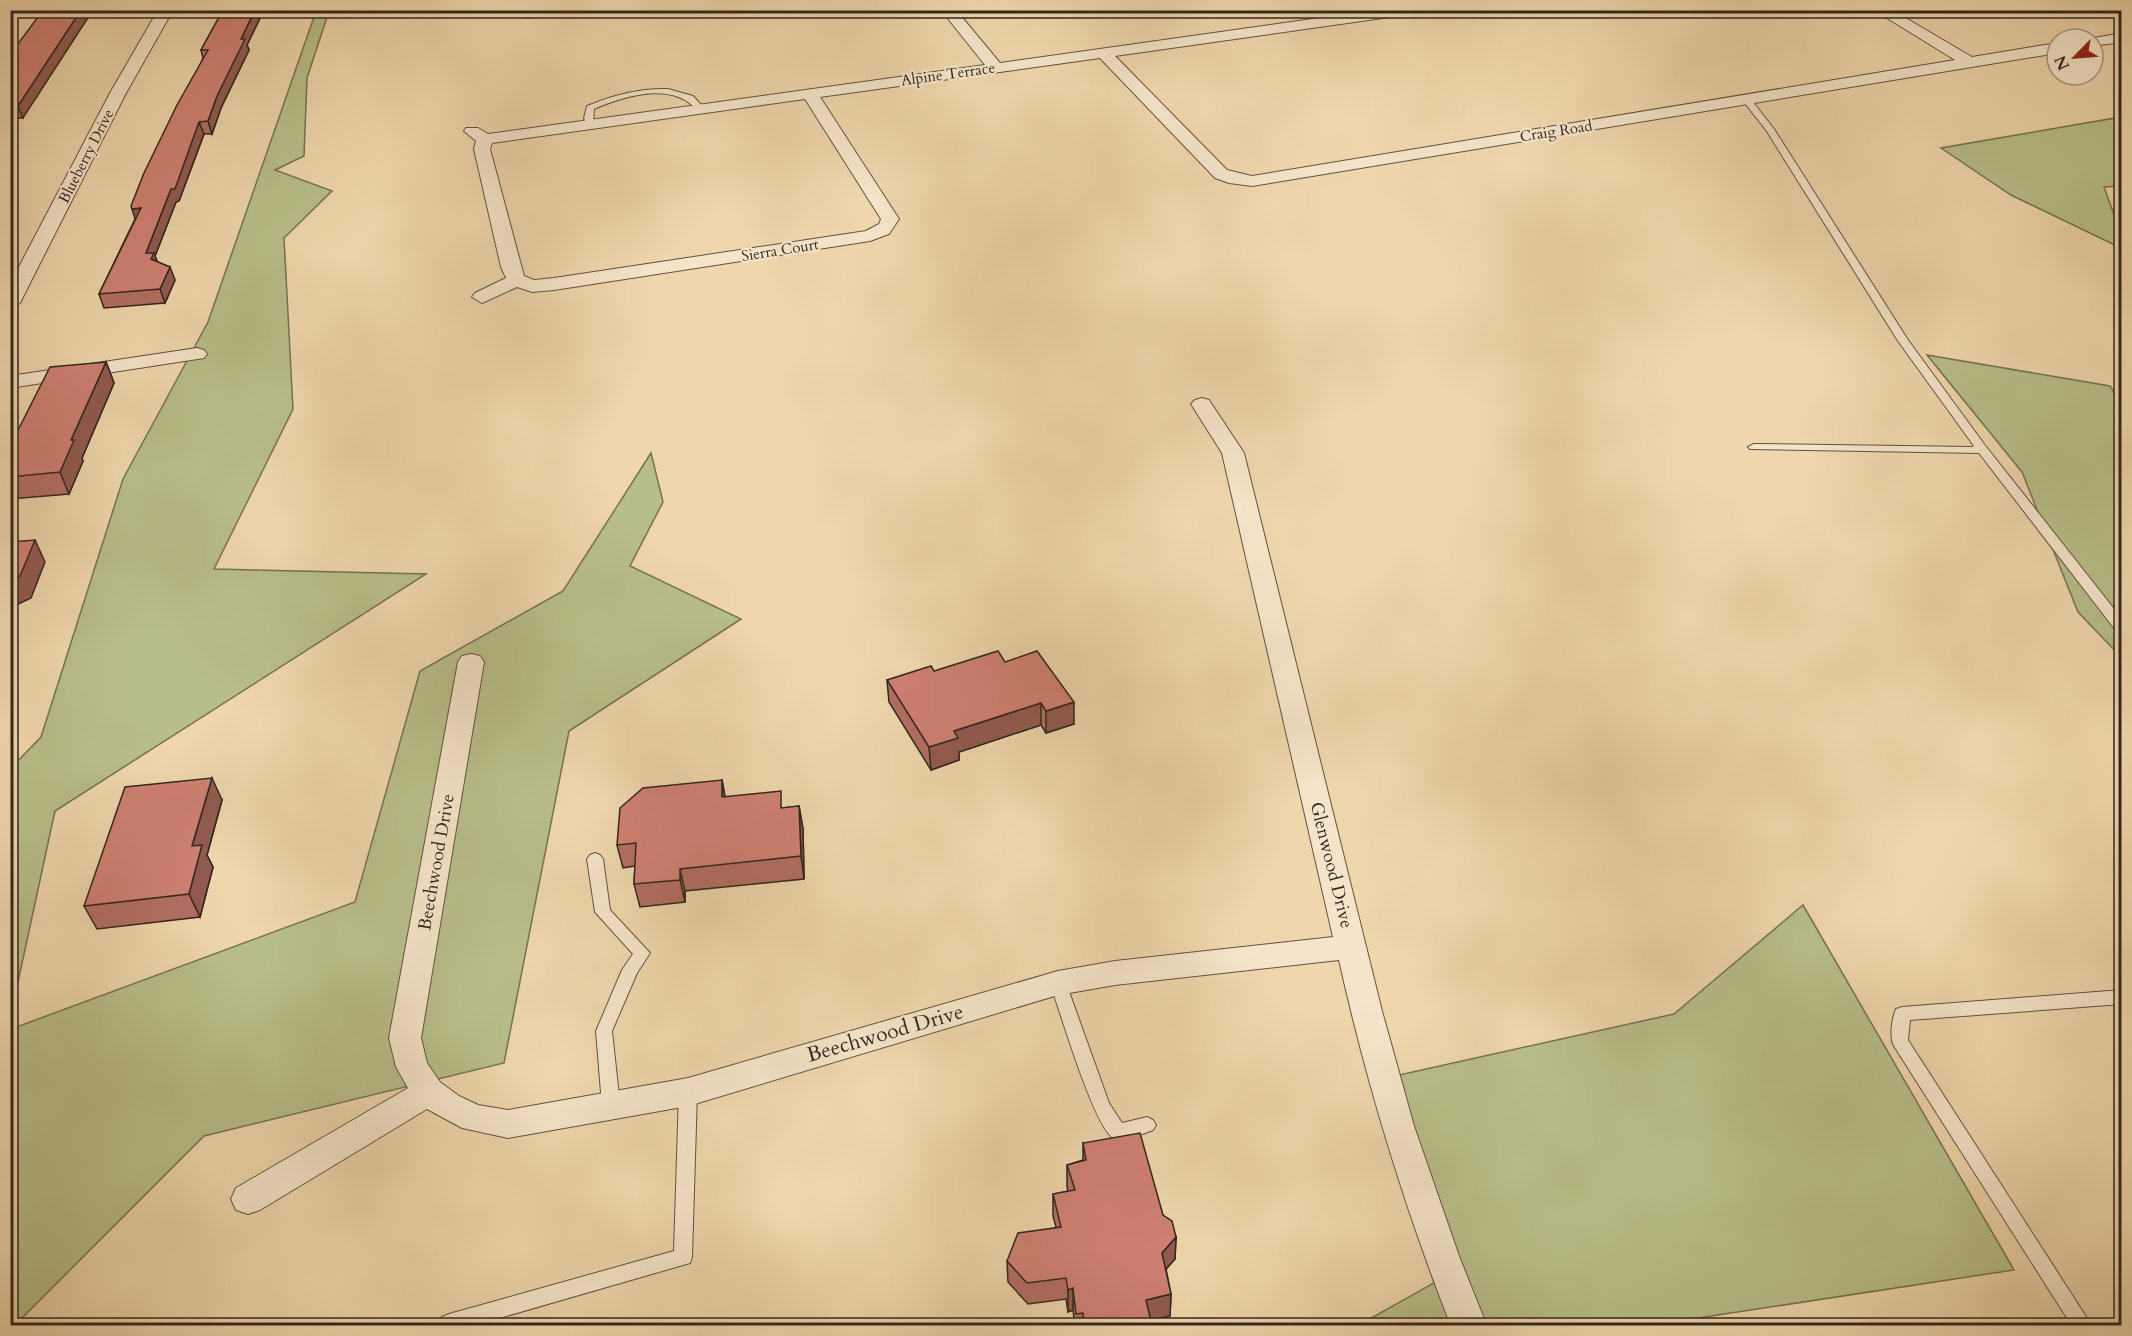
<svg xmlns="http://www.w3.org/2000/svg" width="2132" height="1336" font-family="Cardo,serif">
	<rect width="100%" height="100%" fill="#efd6ac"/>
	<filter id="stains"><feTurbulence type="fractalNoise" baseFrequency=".00333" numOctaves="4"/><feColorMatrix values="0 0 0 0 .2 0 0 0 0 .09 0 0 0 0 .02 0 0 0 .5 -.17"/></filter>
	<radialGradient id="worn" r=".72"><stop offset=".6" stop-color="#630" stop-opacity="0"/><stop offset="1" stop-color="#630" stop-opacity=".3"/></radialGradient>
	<g fill="#b8be8a" stroke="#757254" stroke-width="1.5">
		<polygon points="316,11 329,11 307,78 304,156 275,170 332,191 284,238 293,409 214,569 426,574 55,811 11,1014 11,768 41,737 123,479 208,322"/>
		<polygon points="2121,117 2121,186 2104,187 2121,234 2121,248 2011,195 1941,148"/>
		<polygon points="1927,355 2110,386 2122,405 2121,657 2078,612 2022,472"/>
		<polygon points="651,453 663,502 630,566 741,619 569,731 504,1063 204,1136 15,1325 11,1326 11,1029 355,902 420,671 563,591"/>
		<polygon points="1803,905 2014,1270 1672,1322 1671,1325 1357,1326 1434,1283 1381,1079 1674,1014"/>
	</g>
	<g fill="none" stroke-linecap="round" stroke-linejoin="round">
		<defs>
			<g id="service">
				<path d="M668,89l25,7 11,12 -7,2c-25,-29 -73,-14 -103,-1l-1,16h-6l-3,-7 3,-12c26,-11 53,-18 81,-17z"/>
				<polygon points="1743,97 1749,97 1774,129 1908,340 1984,444 2122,619 2122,633 2117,632 1979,453 1750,449 1748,447 1754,444 1972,447 1974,446 1898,341 1766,130 1743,101"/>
				<polygon points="595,853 600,855 603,859 610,910 650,953 637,973 612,1031 620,1105 617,1110 611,1112 605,1110 602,1105 596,1031 622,970 633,954 595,912 587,859 590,855"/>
				<path d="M1058,977l6,1 2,5 43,120 13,20 25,-6 6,3 3,5 -3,5c-7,3 -34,12 -40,8 -20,-14 -53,-127 -63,-155l2,-5z"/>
				<path d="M2122,990v14l-212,16 -2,20 184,286h-20l-178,-280c-5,-9 -2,-28 2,-37l6,-2z"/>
				<polygon points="688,1085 694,1087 697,1092 692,1257 690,1263 472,1326 439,1326 442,1317 449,1314 674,1251 679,1092 682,1087"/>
			</g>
			<g id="minor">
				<polygon points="158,10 173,10 126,93 20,303 10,309 10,284 110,93"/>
				<path d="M500,10h58c-12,10 -46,10 -58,0z"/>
				<path d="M941,10h15l44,53 376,-53h42l-7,4 -296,42 112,114 25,6 703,-116 -81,-50h18l80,47 85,-14v10l-805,133 -23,-3 -14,-5 -115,-120 -280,39 79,122 -10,15 -19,7 -316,49 -22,2 -15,-5 -35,16 -10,-6 3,-4 31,-15 -5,-11 -27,-118 2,-8 -12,-10 2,-3h12l10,6 497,-69zM805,99l76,120 -2,5 -13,7 -312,47 -20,2 -10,-4 -34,-127 2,-6z"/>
				<polygon points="2122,33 2122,42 2093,46 2093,39 2088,39"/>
				<polygon points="197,348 204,350 207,354 204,358 10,388 10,376"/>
				<path d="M1202,398l7,2 35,53 138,558 32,115 45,130 28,70h-36c-47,-120 -84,-241 -112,-366l-224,25 -57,10 -370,111 -180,32 -46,-10 -35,-19 -167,101 -12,4 -12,-4 -5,-11 5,-11 172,-100 -12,-21 -7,-29 69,-376 4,-6 9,-2 9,2 4,6 -63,376 6,25 13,19 19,14 19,9 30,5 180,-32 370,-107 57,-10 218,-24 -111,-484 -31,-49 4,-4z"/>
			</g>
		</defs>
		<use href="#service" stroke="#615242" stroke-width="2"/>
		<use href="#minor" stroke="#615242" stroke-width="2"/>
		<use href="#service" fill="#f5e4c9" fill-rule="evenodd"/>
		<use href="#minor" fill="#f5e4c9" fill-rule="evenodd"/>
	</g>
	<g fill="#b26e63" stroke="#32261e" stroke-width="1.5">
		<polygon points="223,10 264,10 247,45 249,50 221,108 212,134 204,134 179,201 176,202 155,256 157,261 175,280 165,303 104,308 99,294 135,219 203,58 201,50"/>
		<polygon points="10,55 23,118 18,118 10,130"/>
		<polygon points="106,362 114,383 82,458 83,461 69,494 10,499 10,446"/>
		<polygon points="1005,662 1074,724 1046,733 1041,725 959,752 959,760 931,770 889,702 887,680 934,671"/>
		<polygon points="722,780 725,797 784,808 799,806 803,829 804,879 685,891 685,902 640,907 634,884 635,866 623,868 617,845"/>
		<polygon points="222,800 207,855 213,867 200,917 97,929 84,906"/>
		<polygon points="1083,1143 1163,1215 1176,1237 1175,1259 1166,1269 1171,1294 1170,1316 1151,1320 1152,1326 1075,1326 1073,1310 1068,1312 1066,1299 1028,1304 1008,1282 1007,1261 1056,1227 1053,1216 1053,1194 1068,1191 1067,1187 1067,1165 1083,1160"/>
	</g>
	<g fill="#915a50" stroke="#32261e" stroke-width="1.5">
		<polygon points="81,10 93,10 23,118 18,106"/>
		<polygon points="255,10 264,10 247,45 249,50 221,108 212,134 208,121 217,96 241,39"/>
		<polygon points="13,106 18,118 10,130 10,110"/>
		<polygon points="199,122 204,134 179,201 176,202 155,256 159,266 146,253 171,189"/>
		<polygon points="141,208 136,222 132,209"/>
		<polygon points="170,267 175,280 165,303 160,289"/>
		<polygon points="106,362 114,383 82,458 83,461 69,494 60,472 71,440"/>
		<polygon points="35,540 45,562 31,598 10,608 10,581"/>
		<polygon points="1074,702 1074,724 1046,733 1046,711"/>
		<polygon points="1041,703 1041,725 959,752 959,760 931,770 929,747 954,731"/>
		<polygon points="212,778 222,800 207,855 213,867 200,917 189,894 192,846"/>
		<polygon points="722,780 726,803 722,797"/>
		<polygon points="799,806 803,829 804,879 801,856"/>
		<polygon points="680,869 685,891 685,902 680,880"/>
		<polygon points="1176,1237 1175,1259 1161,1275 1162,1253"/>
		<polygon points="1073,1288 1073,1310 1068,1312 1068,1290"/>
		<polygon points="1171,1294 1170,1316 1144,1322 1146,1300"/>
	</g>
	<g fill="#cf8073" stroke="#32261e" stroke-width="1.5">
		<polygon points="43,10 81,10 18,106 13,106 10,110 10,55"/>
		<polygon points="223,10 255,10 241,39 245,39 217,96 208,121 199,122 175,189 171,189 146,253 154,253 151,259 170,267 160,289 99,294 141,208 132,209 131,206 144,173 177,105 208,50 201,50"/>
		<polygon points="106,362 71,440 74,440 60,472 10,477 10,446 50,367"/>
		<polygon points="35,540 20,576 10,581 10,542"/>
		<polygon points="998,651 1005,662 1037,651 1074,702 1046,711 1041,703 954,731 958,738 929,747 887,680 931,666 934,671"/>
		<polygon points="212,778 192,846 202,845 189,894 84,906 125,787"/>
		<polygon points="722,780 722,797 781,791 781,808 799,806 801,856 680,869 680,880 634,884 636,843 617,845 620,808 643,788"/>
		<polygon points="1140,1133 1163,1215 1172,1221 1176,1237 1162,1253 1171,1294 1146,1300 1152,1326 1084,1326 1083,1313 1076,1314 1073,1288 1068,1290 1066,1278 1027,1283 1007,1261 1018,1233 1061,1227 1053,1194 1075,1190 1067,1165 1086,1160 1083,1143"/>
	</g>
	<g text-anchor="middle" stroke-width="4.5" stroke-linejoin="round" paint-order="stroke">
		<g font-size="15" fill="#32261e" stroke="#f5e4c9">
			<text transform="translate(948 74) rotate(-8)" y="5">Alpine Terrace</text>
			<text transform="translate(1556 131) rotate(-9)" y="5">Craig Road</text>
			<text transform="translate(86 156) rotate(-63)" y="5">Blueberry Drive</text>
			<text transform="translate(780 250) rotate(-9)" y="5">Sierra Court</text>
		</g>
		<g font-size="18" fill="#32261e" stroke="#f5e4c9">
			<text transform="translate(436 862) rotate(-80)" y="6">Beechwood Drive</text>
			<text transform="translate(1332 865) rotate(76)" y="6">Glenwood Drive</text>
		</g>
		<g font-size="21" fill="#32261e" stroke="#f5e4c9">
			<text transform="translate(885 1033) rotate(-16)" y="7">Beechwood Drive</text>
		</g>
	</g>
	<rect width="2132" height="1336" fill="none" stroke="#efd6ac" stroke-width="36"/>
	<rect x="12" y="12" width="2108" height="1312" fill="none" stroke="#32261e" stroke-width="3"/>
	<rect x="18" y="18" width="2096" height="1300" fill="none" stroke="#32261e" stroke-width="1.5"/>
	<g transform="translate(2075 57) rotate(245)"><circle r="28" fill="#f5e4c9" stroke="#a79885" stroke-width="1.5"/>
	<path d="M0-4.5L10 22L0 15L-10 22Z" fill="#8f2418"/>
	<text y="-9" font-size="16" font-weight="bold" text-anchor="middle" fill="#32261e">N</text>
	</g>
	<rect width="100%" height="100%" filter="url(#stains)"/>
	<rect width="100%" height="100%" fill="url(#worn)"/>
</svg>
